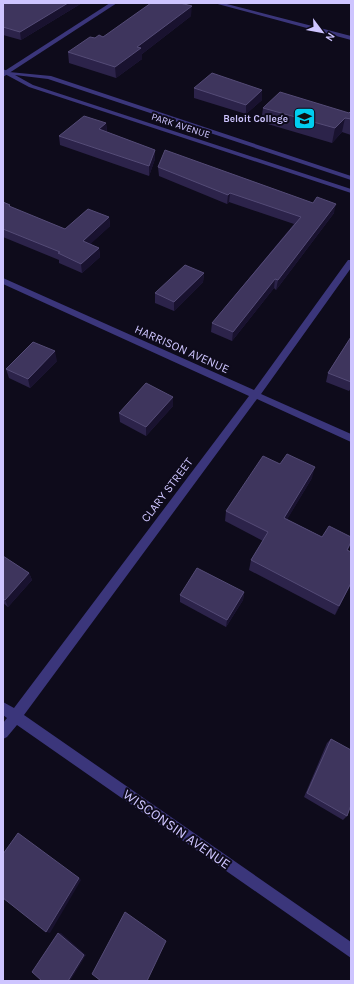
<svg xmlns="http://www.w3.org/2000/svg" width="354" height="984" font-family="Karla,sans-serif">
	<rect width="100%" height="100%" fill="#0e0b1b"/>
	<g fill="none" stroke-linecap="round" stroke-linejoin="round">
		<g fill="#3b367b" fill-rule="evenodd">
			<polygon points="110,3 117,3 3,77 3,72"/>
			<polygon points="214,3 223,3 351,36 351,40"/>
			<polygon points="348,260 351,260 351,268 261,394 351,434 351,442 257,399 24,715 351,942 351,958 17,725 7,737 3,739 3,723 7,718 3,715 3,702 14,708 249,396 3,284 3,278 254,390"/>
		</g>
		<polygon fill="#3b367b" fill-rule="evenodd" points="3,69 9,72 51,76 351,176 351,180 48,79 15,75 33,85 351,189 351,193 29,87 3,73"/>
	</g>
	<g fill="#2c234a">
		<polygon points="3,3 82,3 21,40 3,35"/>
		<polygon points="191,16 142,54 142,59 116,78 69,63 68,52 95,38"/>
		<polygon points="194,88 262,90 262,100 246,114 194,98"/>
		<polygon points="263,108 349,113 351,111 351,135 342,132 332,143 261,122"/>
		<polygon points="106,123 107,132 155,150 155,159 149,176 60,145 59,136"/>
		<polygon points="158,167 334,213 276,290 274,288 232,341 211,332 212,323 294,224 229,202 227,204 159,176"/>
		<polygon points="3,202 10,205 10,207 65,229 109,217 110,226 90,244 99,248 100,257 82,273 59,263 59,260 3,237"/>
		<polygon points="204,273 203,282 174,311 155,303 155,293"/>
		<polygon points="351,336 351,388 349,391 326,382 328,373"/>
		<polygon points="57,361 30,388 9,378 6,369"/>
		<polygon points="173,406 146,436 120,422 119,413"/>
		<polygon points="312,478 287,519 322,537 351,537 351,543 348,550 351,584 335,615 249,570 251,560 263,541 225,521 226,511"/>
		<polygon points="3,556 29,573 32,580 8,607 3,603"/>
		<polygon points="244,592 243,600 226,627 180,602 180,595"/>
		<polygon points="331,739 347,816 343,820 304,797 327,743"/>
	</g>
	<g fill="#19122f">
		<polygon points="68,3 82,3 21,40 20,32"/>
		<polygon points="192,6 191,16 142,54 142,59 116,78 115,67 137,47"/>
		<polygon points="262,90 262,100 246,114 246,105"/>
		<polygon points="345,118 342,132 332,143 335,128"/>
		<polygon points="106,123 107,133 99,129"/>
		<polygon points="155,150 155,159 149,176 149,166"/>
		<polygon points="230,193 229,202 227,204 228,195"/>
		<polygon points="336,204 334,213 276,290 278,280"/>
		<polygon points="109,217 110,226 84,250 83,241"/>
		<polygon points="99,248 100,257 82,273 81,264"/>
		<polygon points="204,273 203,282 174,311 174,302"/>
		<polygon points="275,279 274,288 232,341 233,332"/>
		<polygon points="55,351 57,361 30,388 28,379"/>
		<polygon points="173,397 173,406 146,436 146,427"/>
		<polygon points="315,467 312,478 282,528 284,518"/>
		<polygon points="351,542 349,548 342,559 347,550"/>
		<polygon points="29,573 32,580 8,607 5,600"/>
		<polygon points="351,583 351,584 335,615 339,606"/>
		<polygon points="244,592 243,600 226,627 227,620"/>
		<polygon points="79,878 81,880 50,933 46,932"/>
		<polygon points="58,933 61,933 86,955 70,981 68,981"/>
	</g>
	<g fill="#3e355d" stroke="#544b76">
		<polygon points="3,3 68,3 20,32 3,27"/>
		<polygon points="151,3 180,3 192,6 137,47 141,48 115,67 68,52 90,37 95,38 99,35 103,37"/>
		<polygon points="212,73 262,90 246,105 194,88"/>
		<polygon points="280,92 349,113 351,111 351,119 345,118 335,128 263,108"/>
		<polygon points="84,116 106,123 99,129 155,150 149,166 59,136"/>
		<polygon points="165,150 313,203 317,197 336,204 278,280 275,279 233,332 212,323 301,217 230,193 228,195 158,167"/>
		<polygon points="3,202 10,205 9,206 65,229 88,209 109,217 83,241 99,248 81,264 58,253 60,252 3,229"/>
		<polygon points="185,265 204,273 174,302 155,293"/>
		<polygon points="351,337 351,382 328,373"/>
		<polygon points="33,342 55,351 28,379 6,369"/>
		<polygon points="146,383 173,397 146,427 119,413"/>
		<polygon points="287,454 315,467 284,518 322,537 329,526 351,537 351,542 347,550 351,552 351,583 339,606 251,560 268,532 226,511 263,456 280,464"/>
		<polygon points="3,556 29,573 5,600 3,599"/>
		<polygon points="197,568 244,592 227,620 180,595"/>
		<polygon points="331,739 351,750 351,805 347,816 307,793"/>
		<polygon points="18,833 79,878 46,932 3,898 3,854"/>
		<polygon points="125,912 166,941 147,981 101,981 92,974"/>
		<polygon points="58,933 84,955 68,981 42,981 32,972"/>
	</g>
	<defs>
		<symbol id="university-square" viewBox="-11 -11 22 22"><rect x="-9" y="-9" width="18" height="18" rx="4" fill="#00cef0" stroke="#0e0b1b"/><path d="M0-5L7-2L0 1L-7-2ZM-4 1L0 2.5L4 1V4Q0 6-4 4Z" fill="#111"/></symbol>
	</defs>
	<g fill-rule="evenodd">
		<use href="#university-square" x="292" y="106" width="25" height="25"/>
	</g>
	<g text-anchor="middle" stroke-width="4" stroke-linejoin="round" paint-order="stroke">
		<g font-size="10" font-weight="bold" fill="#cec5ff" stroke="#0e0b1b" text-anchor="end">
			<text x="288" y="122">Beloit College</text>
		</g>
		<g font-size="10" fill="#cec5ff" stroke="#0e0b1b">
			<text transform="translate(181 125) rotate(18)" y="4">PARK AVENUE</text>
		</g>
		<g font-size="12" fill="#cec5ff" stroke="#0e0b1b">
			<text transform="translate(182 349) rotate(24)" y="4">HARRISON AVENUE</text>
			<text transform="translate(167 490) rotate(-53)" y="4">CLARY STREET</text>
		</g>
		<g font-size="14" fill="#cec5ff" stroke="#0e0b1b">
			<text transform="translate(177 829) rotate(35)" y="5">WISCONSIN AVENUE</text>
		</g>
	</g>
	<rect width="354" height="984" fill="none" stroke="#cec5ff" stroke-width="8"/>
	<g transform="translate(322 32) rotate(122)" stroke="#0e0b1b" stroke-width="3" paint-order="stroke">
	<path d="M0-3L7 15L0 10L-7 15Z" fill="#cec5ff"/>
	<text y="-6" font-size="11" font-weight="bold" text-anchor="middle" fill="#cec5ff">N</text>
	</g>
</svg>
